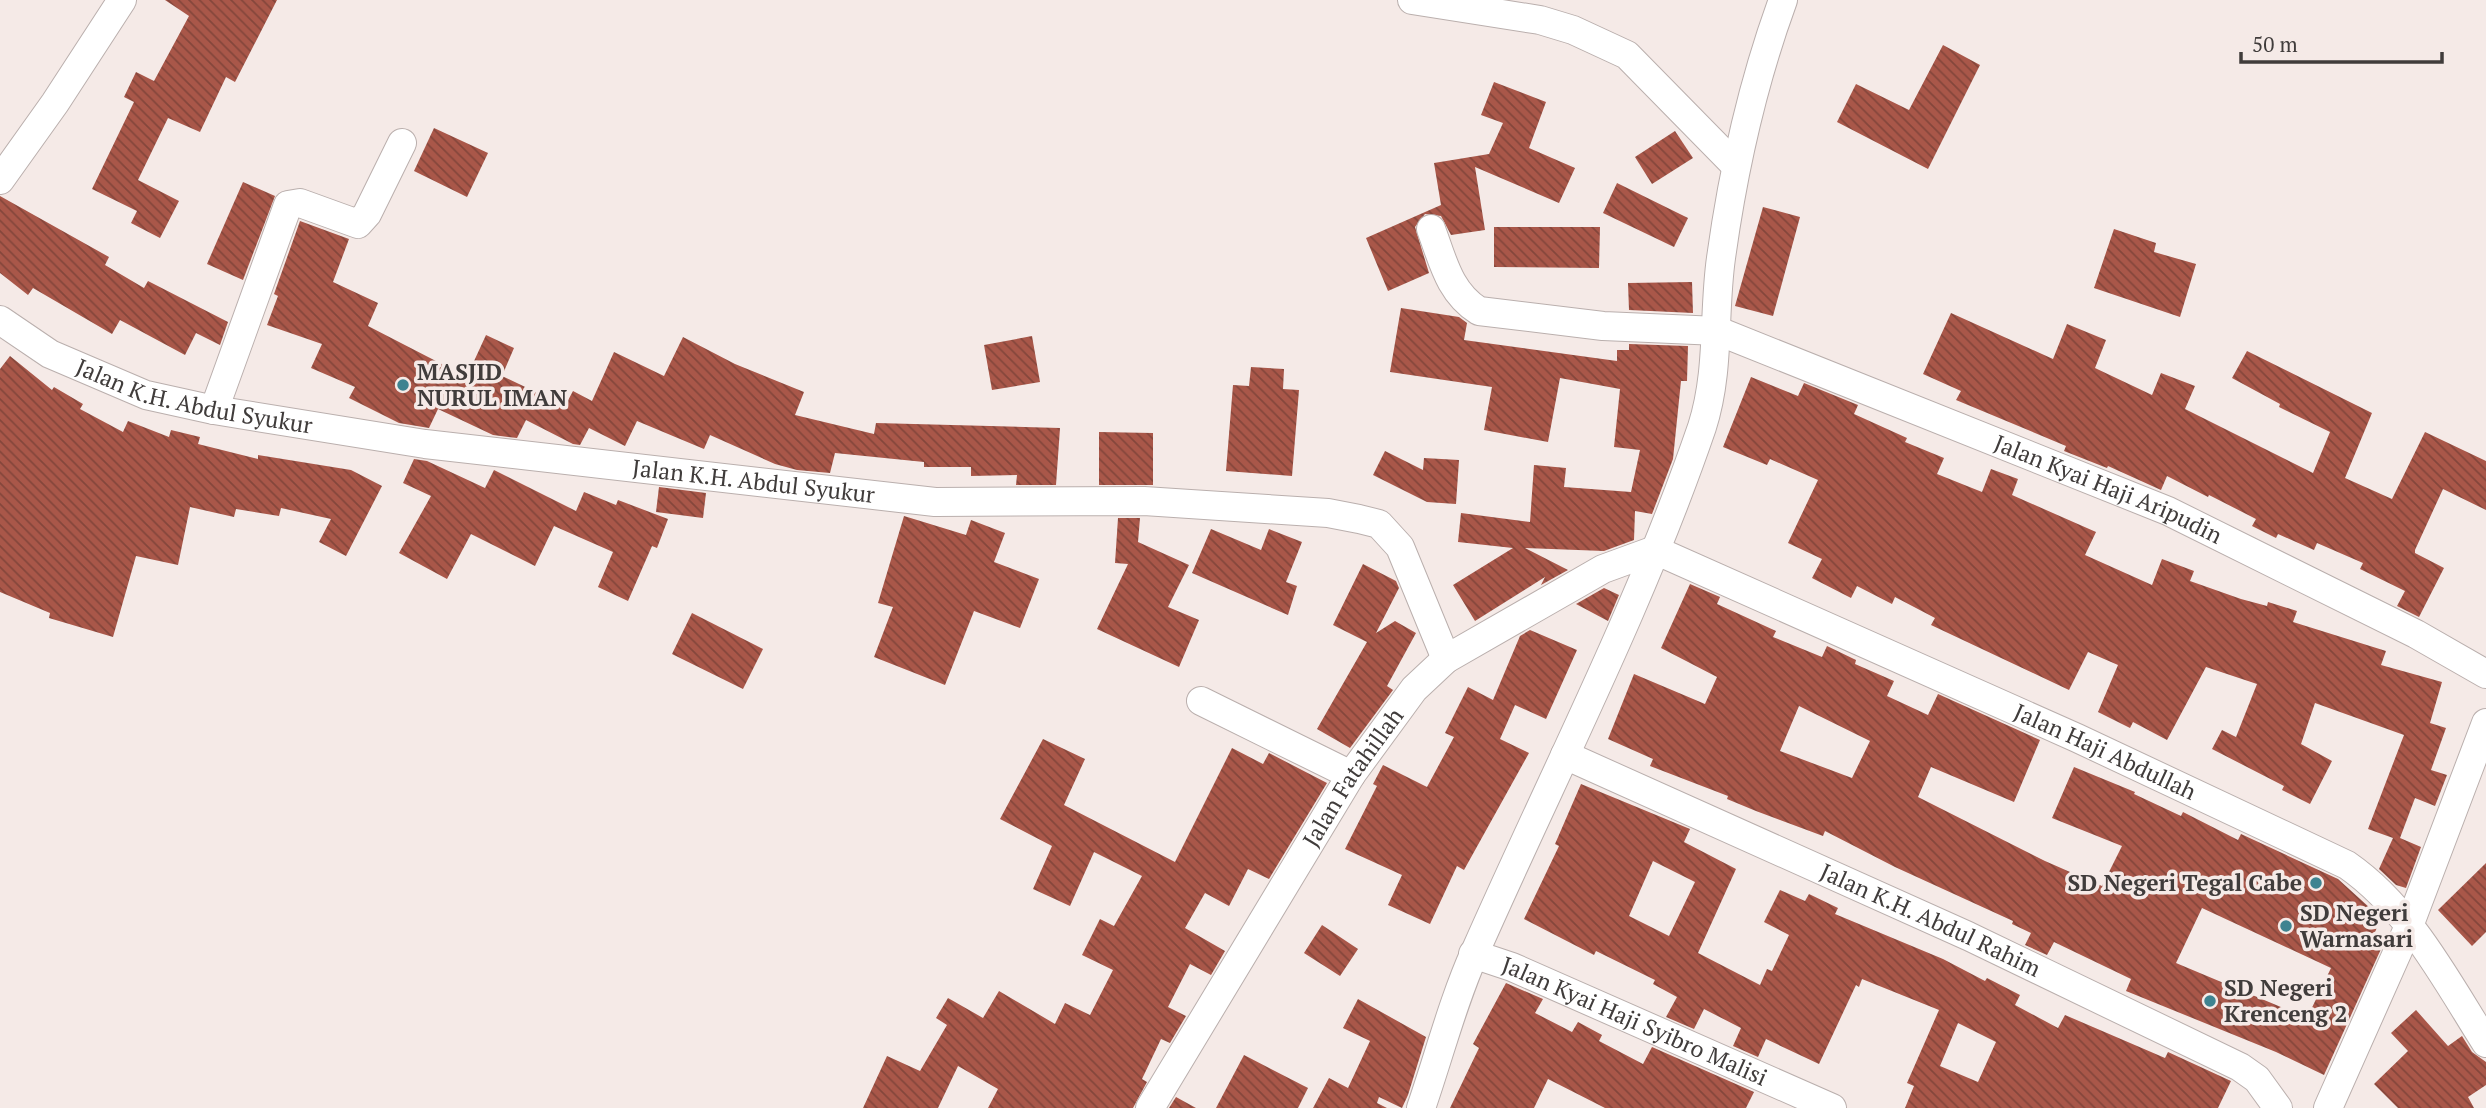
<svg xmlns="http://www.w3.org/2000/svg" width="2486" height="1108" font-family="'PT Serif',serif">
	<defs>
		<pattern id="building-back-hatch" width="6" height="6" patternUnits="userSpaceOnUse" patternTransform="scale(1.75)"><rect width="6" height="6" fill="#a95749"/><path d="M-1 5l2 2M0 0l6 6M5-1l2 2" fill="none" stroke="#84463b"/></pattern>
	</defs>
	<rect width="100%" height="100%" fill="#f5eae7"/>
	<g fill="url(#building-back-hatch)" fill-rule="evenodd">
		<polygon points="165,0 277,0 235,82 226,77 200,132 168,118 138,180 179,201 160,238 131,223 137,211 92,189 134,102 124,97 136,72 154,81 189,16"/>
		<polygon points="1943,45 1980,65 1928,169 1837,122 1856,84 1909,110"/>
		<polygon points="1494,82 1546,102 1529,148 1575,168 1559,203 1475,167 1485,230 1451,235 1441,216 1425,214 1415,227 1429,273 1388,291 1366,238 1441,205 1434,163 1489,154 1503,123 1481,115"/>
		<polygon points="434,128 488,153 467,197 414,171"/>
		<polygon points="1675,131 1693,158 1652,184 1635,157"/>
		<polygon points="243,182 275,196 243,280 207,264"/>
		<polygon points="1617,183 1688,218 1674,247 1603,213"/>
		<polygon points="0,196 109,257 105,265 144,288 148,281 228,322 220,345 196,333 185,355 120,320 112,334 33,288 28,295 0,273"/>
		<polygon points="1763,207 1800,217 1773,316 1735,306"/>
		<polygon points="300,221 349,239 333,282 378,303 368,326 463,375 466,370 469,372 486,335 514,348 502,376 565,406 573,391 592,401 614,352 664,376 683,337 735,364 804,392 795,415 874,434 876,423 1060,428 1056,485 1016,485 1017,475 971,476 971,467 924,467 924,462 835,453 830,473 797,470 775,464 710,435 704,449 637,421 625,446 589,428 580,445 573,444 526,420 517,438 493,435 438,409 429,428 399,423 349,398 355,387 311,368 322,344 267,325 278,296 274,294"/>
		<polygon points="1494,227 1600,227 1599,268 1494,267"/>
		<polygon points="2114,229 2156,243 2154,252 2196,264 2180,317 2094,288"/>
		<polygon points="1692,282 1693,313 1629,310 1628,283"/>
		<polygon points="1401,308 1459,317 1467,323 1464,340 1617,361 1617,350 1629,350 1629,344 1688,346 1687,381 1681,381 1673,459 1652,514 1635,511 1634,540 1604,551 1525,548 1568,570 1541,585 1545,577 1475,621 1453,585 1513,548 1458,542 1461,513 1530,522 1534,465 1566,468 1564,487 1631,492 1640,450 1614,447 1620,389 1560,378 1548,442 1484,430 1492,387 1390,372"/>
		<polygon points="1951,313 2053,359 2067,324 2106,340 2095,368 2152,395 2161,373 2195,386 2185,409 2313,473 2330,432 2279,407 2280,404 2232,378 2247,351 2372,413 2345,478 2392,499 2425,432 2486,461 2486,510 2443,489 2415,550 2415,553 2444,568 2419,617 2397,606 2405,591 2360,569 2363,563 2317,543 2314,550 2278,534 2276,538 2252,526 2256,519 2209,495 2208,497 2167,476 2161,490 2108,466 2107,468 2064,451 2066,446 1956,400 1961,391 1923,374"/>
		<polygon points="1032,336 1040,382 992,390 984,345"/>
		<polygon points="10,356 52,390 54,387 83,404 80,409 123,432 128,421 169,437 171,430 200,437 198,444 258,459 258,455 351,470 382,486 346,556 319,542 331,519 281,508 279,516 236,509 234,517 190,507 178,565 136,556 113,637 49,618 50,613 0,592 0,369"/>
		<polygon points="1251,367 1284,369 1283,389 1299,390 1292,476 1226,471 1233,385 1249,386"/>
		<polygon points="1751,377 1798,396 1804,383 1858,405 1854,414 1907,438 1905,442 1944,458 1937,474 1982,492 1991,469 2018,479 2012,495 2096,532 2085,555 2152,585 2162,559 2194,571 2190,581 2241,599 2267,606 2268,602 2297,611 2293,622 2386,651 2381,665 2442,682 2430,723 2446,728 2431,770 2447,775 2435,806 2415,798 2400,838 2421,847 2406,888 2396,885 2379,869 2393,838 2368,829 2404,735 2315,703 2301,744 2332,761 2310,804 2282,790 2284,786 2212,749 2222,730 2236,737 2257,684 2206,667 2167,740 2133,722 2130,728 2098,712 2118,665 2088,652 2069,690 1931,625 1935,618 1895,597 1892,604 1857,586 1851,598 1812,578 1822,559 1788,543 1818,480 1770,459 1767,465 1723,447"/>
		<polygon points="1099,432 1153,433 1153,485 1099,485"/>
		<polygon points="1385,451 1423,470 1424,458 1459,460 1456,504 1427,502 1373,475"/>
		<polygon points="414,459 427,461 485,488 494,470 576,511 584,492 616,505 618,500 668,519 657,548 652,546 628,601 598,587 613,552 554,526 535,566 471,534 447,579 399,553 431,496 403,483"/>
		<polygon points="659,487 706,493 703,518 656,512"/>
		<polygon points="904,516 966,535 971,520 1005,533 994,562 1039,579 1020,628 974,611 945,685 874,657 893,607 878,603"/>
		<polygon points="1118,518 1140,518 1138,542 1189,565 1168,607 1199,620 1179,667 1097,629 1128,564 1115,563"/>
		<polygon points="1211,529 1261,550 1269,529 1302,542 1286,582 1297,586 1288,615 1192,573"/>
		<polygon points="1363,564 1396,581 1399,588 1376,633 1395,621 1416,633 1387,686 1393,690 1350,748 1317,729 1367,642 1333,625"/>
		<path d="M1690,584l30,13 -3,7 59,27 -3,6 49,20 5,-11 29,14 -1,4 39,17 -7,15 41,19 10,-21 102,46 -26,62 -83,-35 -13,30 127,64 57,25 20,-40 -70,-28 22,-51 61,25 -1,2 47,22 2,-4 55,28 3,-6 97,45 43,39 -11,26 11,5 -57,126 -48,-23 -150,-61 5,-12 -77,-37 -7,13 -22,-10 6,-12 -19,-9 1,-3 -118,-54 -70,-36 -2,5 -67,-25 -29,-12 1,-3 -78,-30 3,-7 -45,-20 26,-65 71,30 12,-27 -56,-29zM1799,706l71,35 -18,37 -72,-27zM2202,908l129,60 -24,50 -131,-55z"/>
		<polygon points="1604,588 1619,595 1608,621 1576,604"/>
		<polygon points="692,613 763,649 743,689 672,654"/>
		<polygon points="1530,630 1577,650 1546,719 1515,705 1500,739 1529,753 1464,870 1457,866 1430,924 1388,905 1402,875 1345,849 1377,786 1373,784 1383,765 1427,787 1454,737 1445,733 1468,687 1493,700 1520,636"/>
		<polygon points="1043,739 1085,759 1064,805 1175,862 1232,748 1263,764 1269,753 1327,783 1269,879 1248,869 1229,906 1205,893 1185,928 1225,951 1211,975 1190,964 1168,1007 1186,1016 1170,1043 1161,1039 1142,1079 1147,1082 1133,1108 988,1108 998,1089 958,1066 938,1108 863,1108 887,1056 920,1071 947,1025 936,1018 948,998 983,1018 999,991 1055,1024 1065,1003 1090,1015 1113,970 1082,955 1100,919 1114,926 1142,876 1094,852 1070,906 1033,889 1052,846 1000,819"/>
		<path d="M1581,784l109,45 -6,13 52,27 -38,84 62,32 7,-16 5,2 17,-36 -25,-13 16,-32 25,11 4,-7 29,14 -3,6 108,45 42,22 2,-3 33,17 -5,10 43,23 7,-13 100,43 3,-6 63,29 -13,27h-313l9,-22 -7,-3 32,-73 -77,-31 -3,8 -3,-2 -37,79 -53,-25 -8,18 -25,-11 8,-18 -37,-19 -10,20 -28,-12 11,-20 -24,-13 2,-4 -59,-29 -2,4 -70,-36 35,-73 -4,-2zM1653,861l42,21 -26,54 -40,-20zM1958,1023l38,19 -18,40 -38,-16z"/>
		<polygon points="2486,863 2486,932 2472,946 2438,910"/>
		<polygon points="1322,925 1358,949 1340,976 1304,953"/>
		<polygon points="1506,983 1543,999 1535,1013 1572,1032 1578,1022 1602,1035 1599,1041 1643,1064 1652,1047 1754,1092 1746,1108 1605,1108 1548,1079 1534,1108 1450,1108 1479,1048 1473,1044"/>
		<polygon points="1358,999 1426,1037 1408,1095 1402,1108 1379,1097 1377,1103 1387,1108 1313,1108 1329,1078 1348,1088 1370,1041 1343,1028"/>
		<polygon points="2416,1010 2448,1046 2462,1036 2472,1052 2486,1062 2486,1085 2468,1097 2474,1108 2398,1108 2374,1084 2408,1051 2391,1033"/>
		<polygon points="1244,1055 1308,1088 1298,1108 1216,1108"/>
		<polygon points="1176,1097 1196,1108 1169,1108"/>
	</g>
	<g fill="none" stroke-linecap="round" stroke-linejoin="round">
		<defs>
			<g id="minor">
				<polyline points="1412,0 1540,20 1573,30 1627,55 1736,166"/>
				<polyline points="0,180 55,103 122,0"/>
				<path id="s1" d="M1431,229c12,32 18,63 48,82l124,15 115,5 450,180 248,123 70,40"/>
				<path id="s2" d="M0,320l50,34 96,41 68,15 211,34 510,58 209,-1 184,12 31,6 20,5 21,23 46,112"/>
				<polyline points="214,410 288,205 300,203 358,224 367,214 402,143"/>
				<polyline points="1201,701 1351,775"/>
				<path id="s3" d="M1565,755l403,181 272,131 17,12 21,29"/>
				<path id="s4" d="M1473,954l39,13 320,141"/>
				<path id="s5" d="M1150,1108l201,-333 63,-86 32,-30 157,-90 52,-19 422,188 270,127c62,43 99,115 139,178"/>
				<path d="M1421,1108c18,-52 32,-107 54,-156 77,-175 165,-344 227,-525 18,-56 11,-113 19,-169 12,-87 32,-176 62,-258"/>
				<polyline points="2328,1108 2409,926 2486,723"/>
			</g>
		</defs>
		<use href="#minor" stroke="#baafad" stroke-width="30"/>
		<use href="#minor" stroke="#fff" stroke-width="28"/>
	</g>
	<g fill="#3e8390" stroke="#f5eae7" stroke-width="2.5">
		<circle cx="403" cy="385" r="7"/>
		<circle cx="2316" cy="883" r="7"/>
		<circle cx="2286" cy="926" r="7"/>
		<circle cx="2210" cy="1001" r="7"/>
	</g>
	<g text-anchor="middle" stroke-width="7" stroke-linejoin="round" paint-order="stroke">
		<g font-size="23" font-weight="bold" fill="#403c3b" stroke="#f5eae7" text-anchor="start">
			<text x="417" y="380">MASJID<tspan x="417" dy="26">NURUL IMAN</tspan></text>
			<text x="2302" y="891" text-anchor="end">SD Negeri Tegal Cabe</text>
			<text x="2300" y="921">SD Negeri<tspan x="2300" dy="26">Warnasari</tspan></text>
			<text x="2224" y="996">SD Negeri<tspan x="2224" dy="26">Krenceng 2</tspan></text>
		</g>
		<g font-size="23" fill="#403c3b" stroke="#f5eae7">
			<text dy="8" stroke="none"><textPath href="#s2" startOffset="212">Jalan K.H. Abdul Syukur</textPath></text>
			<text dy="8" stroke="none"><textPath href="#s2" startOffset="779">Jalan K.H. Abdul Syukur</textPath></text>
			<text dy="8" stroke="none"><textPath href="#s1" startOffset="758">Jalan Kyai Haji Aripudin</textPath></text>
			<text dy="8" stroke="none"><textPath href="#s5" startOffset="1269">Jalan Haji Abdullah</textPath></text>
			<text dy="8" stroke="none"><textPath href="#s5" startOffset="388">Jalan Fatahillah</textPath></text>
			<text dy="8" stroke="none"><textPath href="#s3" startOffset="401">Jalan K.H. Abdul Rahim</textPath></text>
			<text dy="8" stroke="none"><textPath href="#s4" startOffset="175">Jalan Kyai Haji Syibro Malisi</textPath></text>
		</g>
	</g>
	<path d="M2241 52v10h201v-10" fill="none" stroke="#403c3b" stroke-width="3.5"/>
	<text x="2252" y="52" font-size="21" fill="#403c3b" stroke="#f5eae7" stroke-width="5" paint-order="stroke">50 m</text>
</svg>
